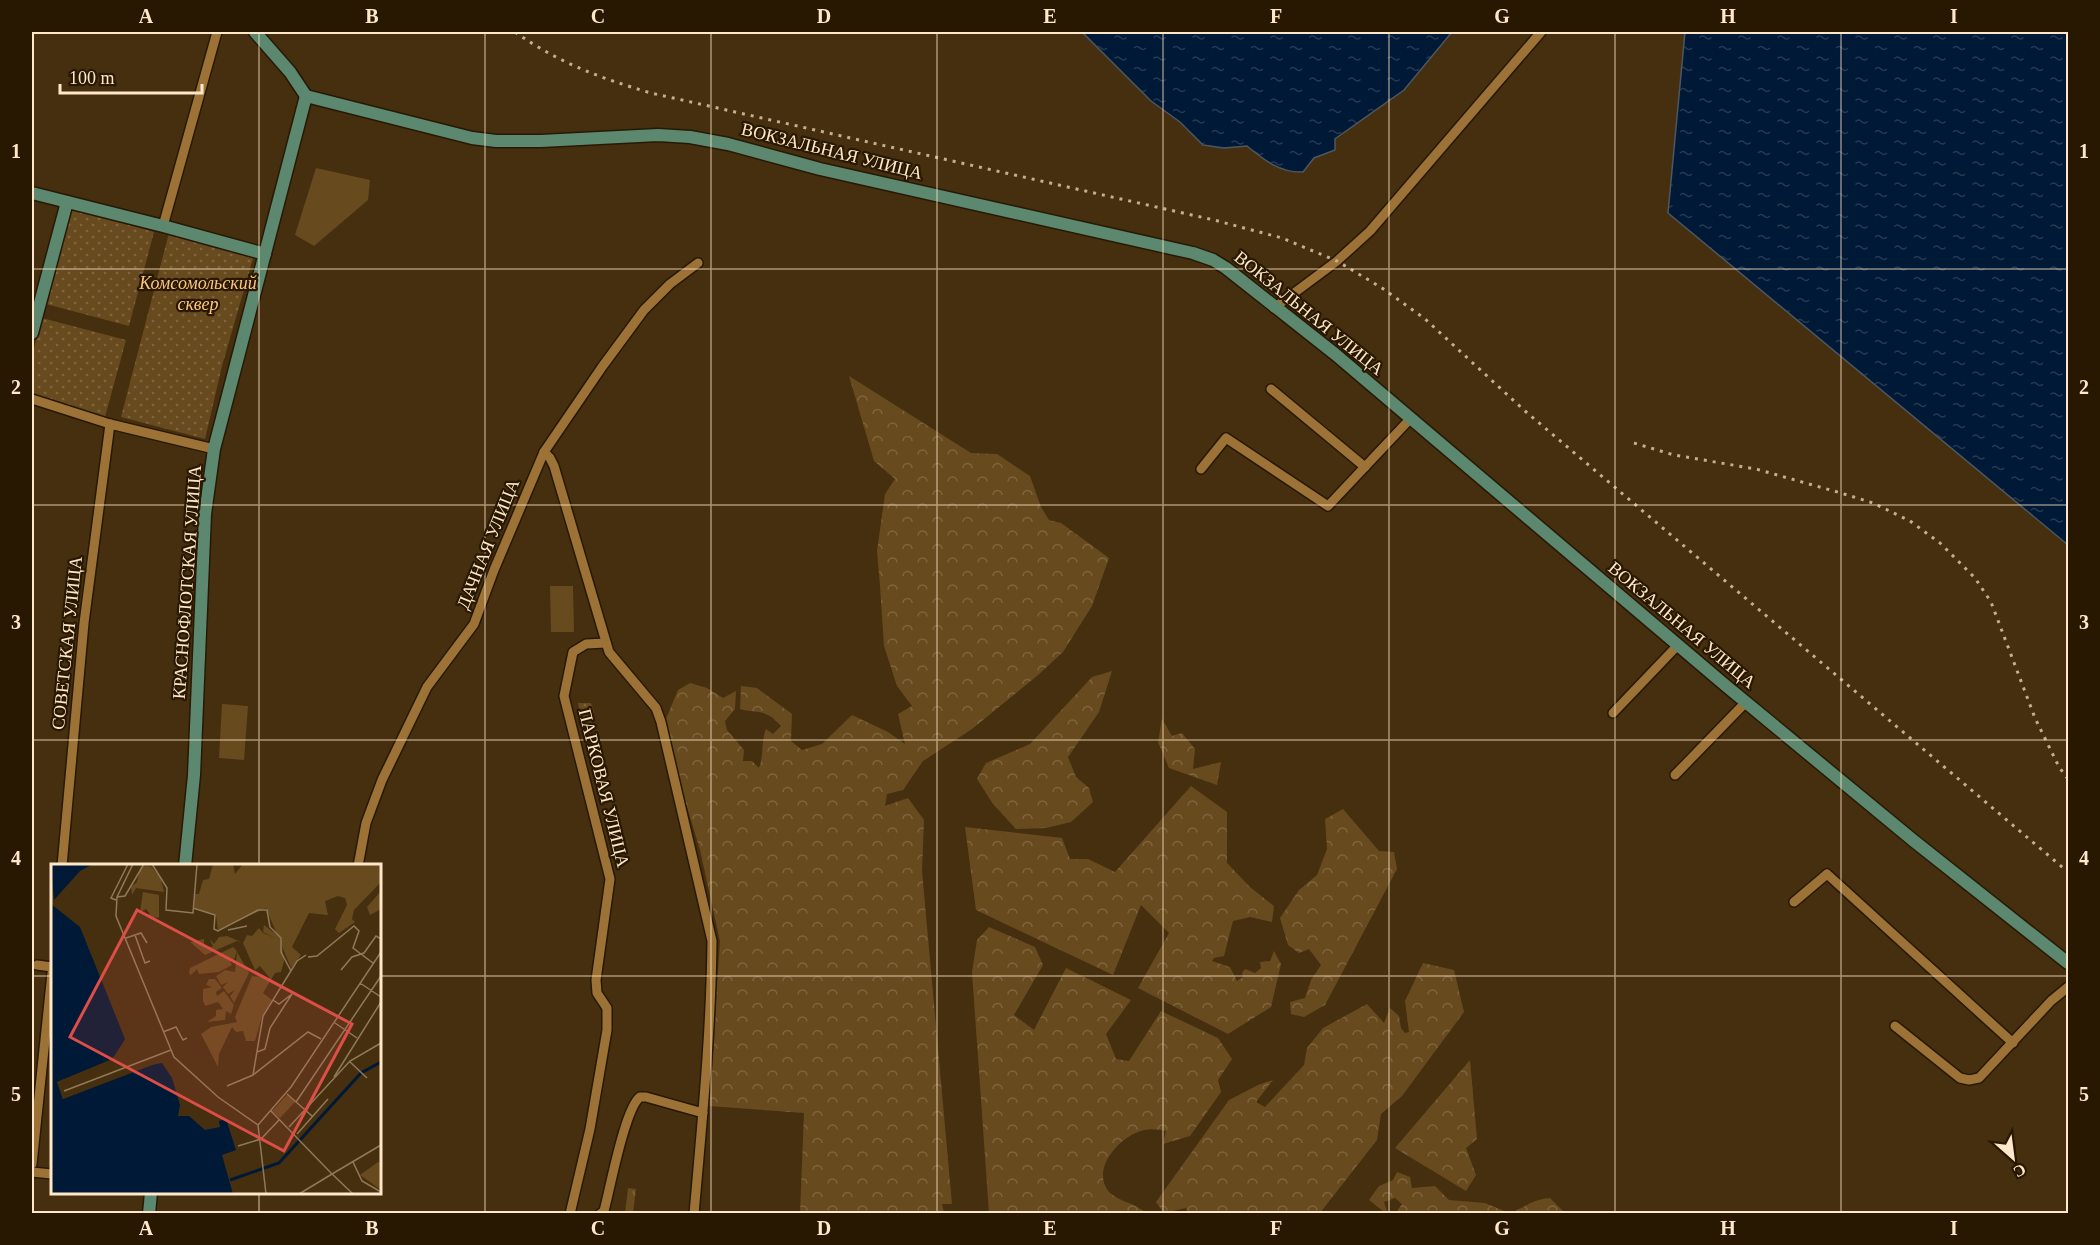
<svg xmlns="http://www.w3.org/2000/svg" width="2100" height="1245" font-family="'Times New Roman',serif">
	<defs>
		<pattern id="grass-tufts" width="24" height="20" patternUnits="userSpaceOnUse" patternTransform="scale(1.5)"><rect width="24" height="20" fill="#684a1f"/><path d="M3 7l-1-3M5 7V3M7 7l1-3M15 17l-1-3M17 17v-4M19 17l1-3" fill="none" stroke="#7f643e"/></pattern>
		<pattern id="forest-crowns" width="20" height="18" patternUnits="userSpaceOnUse" patternTransform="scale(1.5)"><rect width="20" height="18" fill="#684a1f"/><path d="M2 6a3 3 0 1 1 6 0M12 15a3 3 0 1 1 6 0" fill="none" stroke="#7f643e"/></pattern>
		<pattern id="park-dots" width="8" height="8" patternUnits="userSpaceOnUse" patternTransform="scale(1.5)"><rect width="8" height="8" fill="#684a1f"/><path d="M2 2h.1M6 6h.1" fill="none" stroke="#7f643e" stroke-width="1.8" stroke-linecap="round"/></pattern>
		<pattern id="water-ripples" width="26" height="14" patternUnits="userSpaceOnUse" patternTransform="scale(1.5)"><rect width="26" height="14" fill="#001936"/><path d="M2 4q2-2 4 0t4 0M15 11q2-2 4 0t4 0" fill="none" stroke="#263a52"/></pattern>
	</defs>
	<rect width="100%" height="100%" fill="#462f0f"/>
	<polygon fill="url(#grass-tufts)" points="628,1188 636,1189 633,1213 625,1213"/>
	<g fill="url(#forest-crowns)">
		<path d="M849,376l122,77 26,1 33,22 11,31 8,13 12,3 48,35 -17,48 -29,46 -26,24 -65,53 -49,32 -20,29 -16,4 -2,12 23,-8 16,22 -2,51 30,333h-10l2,9h-144l4,-100 -95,-7 11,-165 -20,-91 -20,-66 -14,-65 12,-29 12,-7 17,5 16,10 13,-7 -1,18 -10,12 2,9 17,20 -1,11h9l7,7c5,-12 2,-27 7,-39l7,5 8,-8c-16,-18 -22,-12 -41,-17l1,-23 16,2 35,26 -1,27 11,9 20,-6 30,-29 36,17 17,12 -7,-30 14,-8 -15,-20 -13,-40 -4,-60 -3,-35 8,-57 10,-15 -21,-18z"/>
		<polygon points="1112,671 1099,712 1068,757 1076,777 1089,788 1093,802 1071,822 1046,828 1016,829 993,804 977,779 986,763 1030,744 1092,677"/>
		<polygon points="1162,719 1172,736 1182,733 1195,749 1193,769 1221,762 1217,785 1169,768 1158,742"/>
		<polygon points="1191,786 1227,812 1227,863 1250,887 1274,906 1272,922 1250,917 1233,921 1224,956 1214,958 1212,961 1230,967 1237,981 1243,977 1242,973 1245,969 1255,973 1261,968 1260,962 1270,961 1274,951 1281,964 1271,1007 1228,1034 1138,988 1169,933 1141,905 1113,975 976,910 965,827 1062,838 1070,859 1088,859 1115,872"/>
		<polygon points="1343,809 1379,851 1394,852 1397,869 1325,1005 1304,1017 1291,1014 1290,1002 1305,998 1311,980 1321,965 1309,949 1299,953 1288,945 1280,918 1299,890 1317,875 1327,849 1325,819"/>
		<path d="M989,927l46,20 8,18 -29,50 20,15 32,-62 65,32 -25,34 10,25 13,2 32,-50 57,27 14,21 -14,21 3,12 -31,44 -27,8 3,-13c-10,-2 -19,-3 -28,1 -21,8 -47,38 -29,60 10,10 27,11 37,21h-157l-17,-241 5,-32z"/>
		<polygon points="1423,963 1454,970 1464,1012 1402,1096 1381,1114 1377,1140 1320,1213 1188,1214 1186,1208 1164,1213 1156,1202 1229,1100 1258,1085 1273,1080 1256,1102 1265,1107 1304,1065 1307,1048 1323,1028 1367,1004 1384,1023 1390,1008 1399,1016 1401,1028 1405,1033 1409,1032 1405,1001"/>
		<polygon points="1470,1060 1477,1139 1466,1148 1476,1175 1466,1191 1395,1148"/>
		<path d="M1397,1172l13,5 2,11 23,-2 14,14 36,3 24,10c16,-5 23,-14 41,-15l15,15h-169l6,-9 -7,-6 -11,4 3,9h-4l-14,-11 10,-14 14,-6z"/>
	</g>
	<g fill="url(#park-dots)">
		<polygon points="71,208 154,232 129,326 46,304"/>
		<polygon points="169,233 254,255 222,366 205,439 121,417"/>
		<polygon points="42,318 126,340 105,417 32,395 32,356"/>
		<polygon points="578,703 591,703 594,712 593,722 582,724"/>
	</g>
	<g fill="#684a1f">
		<polygon points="316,168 370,180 368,200 314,246 295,235"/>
		<polygon points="550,586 573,586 574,632 551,632"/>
		<polygon points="222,704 248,706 244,760 219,758"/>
	</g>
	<g fill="url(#water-ripples)" stroke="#4c5762" stroke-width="1.5">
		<path d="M1082,32h370l-48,58 -69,49v11l-21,8 -11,14c-23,1 -39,-12 -56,-26l-23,2 -21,-3 -23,-23 -29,-21z"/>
		<polygon points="1685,32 2068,32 2068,545 1668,213"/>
	</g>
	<polygon fill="#462f0f" points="1455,32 1406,93 1339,140 1336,139 1405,93"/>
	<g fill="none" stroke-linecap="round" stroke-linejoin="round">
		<defs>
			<g id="minor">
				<polyline points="163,226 217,32"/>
				<polyline points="1274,308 1337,261 1370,231 1541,32"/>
				<polyline points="1271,389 1365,467"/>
				<polyline points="32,399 110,424 214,449"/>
				<path d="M544,452l6,6 4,8 55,186 47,56 5,14 51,219c-1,91 -10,182 -18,273"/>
				<polyline points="1201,469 1226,438 1328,506 1411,418"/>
				<polyline points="1613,713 1677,646"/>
				<polyline points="1675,775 1746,702"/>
				<polyline points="62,866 84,623 110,424"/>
				<polyline points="358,866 366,823 382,780 427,687 474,624 494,570 544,452 602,367 644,310 670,284 698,263"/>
				<polyline points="1794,902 1827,874 2013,1043"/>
				<polyline points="37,965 52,967"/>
				<polyline points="1895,1026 1960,1078 1969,1080 1979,1078 2051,1001 2068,987"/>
				<polyline points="32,1164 52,973"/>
				<polyline points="32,1172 52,1174"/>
				<polyline points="570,1214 590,1129 607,1030 607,1008 597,993 596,980 610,879 564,696 573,652 586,644 606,643"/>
				<path d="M600,1214l4,-3c6,-22 21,-103 36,-114h6l57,16"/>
			</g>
			<g id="major">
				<polyline points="255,32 290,72 306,96"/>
				<polyline points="306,96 472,138 496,141 541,141 658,135 690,137 728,144 820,169 1193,253 1213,260 1226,268 1335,354 1725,685 1914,841 2068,963"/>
				<polyline points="32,193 163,226 265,254"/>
				<polyline points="32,333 67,202"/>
				<polyline points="185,866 194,775 205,514 214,449 306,96"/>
				<polyline points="149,1214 151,1192"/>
			</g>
		</defs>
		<use href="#minor" stroke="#271906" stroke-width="12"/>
		<use href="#major" stroke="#271906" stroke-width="15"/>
		<use href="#minor" stroke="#9d7236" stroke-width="9"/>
		<use href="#major" stroke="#5b886e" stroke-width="12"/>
		<g stroke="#c6af90" stroke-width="3" stroke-dasharray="3 6" stroke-linecap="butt">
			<path d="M515,32c44,31 85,46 136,61l563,127 68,18 55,23 45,27 42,30 101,93 543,461"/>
			<polyline points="1634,443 1674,455 1756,469 1841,493 1873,503 1910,521 1940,543 1975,578 1991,602 2035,718 2059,767 2068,779"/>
		</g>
	</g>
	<path fill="none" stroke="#ffe7c9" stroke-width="1.5" stroke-opacity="0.55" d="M259,32v834M485,32v1182M711,32v1182M937,32v1182M1163,32v1182M1389,32v1182M1615,32v1182M1841,32v1182M32,269h2036M32,505h2036M32,740h2036M32,976h20M380,976h1688M259,1192v22"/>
	<g text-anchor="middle" stroke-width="4.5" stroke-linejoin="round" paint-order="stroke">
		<g font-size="18" fill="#ffe7c9" stroke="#291801">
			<text transform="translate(832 151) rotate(14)" y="6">ВОКЗАЛЬНАЯ УЛИЦА</text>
			<text transform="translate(1309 313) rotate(39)" y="6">ВОКЗАЛЬНАЯ УЛИЦА</text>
			<text transform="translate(488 544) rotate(-68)" y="6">ДАЧНАЯ УЛИЦА</text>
			<text transform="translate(187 582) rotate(-86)" y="6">КРАСНОФЛОТСКАЯ УЛИЦА</text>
			<text transform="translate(1682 625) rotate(40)" y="6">ВОКЗАЛЬНАЯ УЛИЦА</text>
			<text transform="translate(67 643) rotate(-84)" y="6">СОВЕТСКАЯ УЛИЦА</text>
			<text transform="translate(604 788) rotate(76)" y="6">ПАРКОВАЯ УЛИЦА</text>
		</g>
		<g font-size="18" font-style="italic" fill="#fec67b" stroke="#291801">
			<text x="198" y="289">Комсомольский<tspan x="198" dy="21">сквер</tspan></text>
		</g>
	</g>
	<g transform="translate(51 864)">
		<rect width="330" height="330" fill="#462f0f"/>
		<path d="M95,2l6,1 9,12 3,13 -28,-4 -4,7 -1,-8 6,-5 3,-14zM92,28l16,3v23l-13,-2 4,-2 -4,-5 -6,3zM213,61l17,13 3,23 -3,11 -6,1 -12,20 9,7 -10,16 -7,25h-9l-3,-10 -7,1 -4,-5 -13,27 -1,13 -17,-33 10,-7 26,-5 -2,-5 17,-41 18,2 -10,-12 -5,4 -12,-27 -6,-2 -32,14 -15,-13 14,-3v7l9,1 -3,-8 4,5 5,-7 8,-1 16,7 4,-8 5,1 7,-8 4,5 12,5 -12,-6zM182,83l4,4 -3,9 -5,-1 3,6 -13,7 -20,2 -2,-5 -6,6 -2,-2 1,-5zM186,88l12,21 -15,30 -4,-7 5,-6 -7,4 -5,-7 5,-5 -7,3 -5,-9 9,-6 10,2zM158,115h6l7,9 -6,4 1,4 7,-5 10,14 -3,9 -5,-3 -1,9 -18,2 9,-6v-6l7,-1 -5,-7 -13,4 -2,-5v-12l9,-2 -6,-2z" fill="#684a1f"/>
		<path d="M162,0h20l2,10 8,-10h138v18l-27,28 -2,9 3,3 -16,11 -4,-4 12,-24 -2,-7 -7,-2 -13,5 3,14 -19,-2 -17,34 9,8 -10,13 -25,-60 -48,22 -2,-15 -22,-7 1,-14h4l4,-14 6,-1zM236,231l8,7 -15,16 -8,-7zM327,298l3,1v27l-21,-15z" fill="#684a1f"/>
		<path d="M330,27v18l-11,6 -3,-8z" fill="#684a1f"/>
		<path d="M0,0h42l-13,7 -26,29zM0,40l29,23 45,112 -13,21 -55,22 6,17 83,-33 16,-3 10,15 8,27 -2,11h11l16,14 15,-3 -1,-6 7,-2 10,31 -14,5 11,39h-182z" fill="#001936"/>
		<path d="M76,174l-14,24 -53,22 5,11 80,-32 10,1 -92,35 -6,-17 55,-23z" fill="#462f0f"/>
		<path fill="none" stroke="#001936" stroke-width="3" d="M179,316l49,-17 82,-90 20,-11M0,319l27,11"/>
		<path fill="none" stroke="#907959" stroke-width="1.5" d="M82,0l-16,33 -1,19 58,141 44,40 40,28M101,0l15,24 -1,22 27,3 4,-49M66,33l8,-1 19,-32M65,36l-5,-2 17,-34M142,44l22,7 -1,14 4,2 40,-21h9l3,17 11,11v14l10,19M177,66l19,-4M84,71l10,28 5,-2M75,74l15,-5 6,10M257,93l9,-1 37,-30 5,5 -6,17 20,15M290,106l11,-13 12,-4 12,-17 5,3M309,119l21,14M284,159l22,15M112,168l13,-5 7,13 4,-2M206,188l8,-3 5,-21 22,-34 -13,10 -6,-4M298,197l18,17M202,211l10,-59 34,-55 9,-6M283,213l47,-75M176,222l26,-11 55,-43 13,7M13,227l107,-41M236,230l25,22M245,238l85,-126M220,247l61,63 -33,20M207,261l33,-38 90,-135M207,261l8,69M238,263l61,-66 31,-18M246,270l31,-35M187,282l23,-7 18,-19M302,298l9,19 19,11M302,330l-21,-20 49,-29"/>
		<path fill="#de4e48" fill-opacity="0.15" stroke="#de4e48" stroke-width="3" d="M86,46l215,114 -68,127 -214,-114z"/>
		<rect width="330" height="330" fill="none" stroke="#ffe7c9" stroke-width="3"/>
	</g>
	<rect width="2100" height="1245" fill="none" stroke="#291801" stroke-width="66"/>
	<g transform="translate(2013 1158) rotate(152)" stroke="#291801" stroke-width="4.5" paint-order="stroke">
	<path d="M0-4.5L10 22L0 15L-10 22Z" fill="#ffe7c9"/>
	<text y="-9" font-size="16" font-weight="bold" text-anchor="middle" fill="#ffe7c9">С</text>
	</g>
	<path d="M60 84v9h142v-9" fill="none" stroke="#ffe7c9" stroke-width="3"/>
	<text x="69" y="84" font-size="18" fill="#ffe7c9" stroke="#291801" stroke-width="4.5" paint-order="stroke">100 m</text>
	<rect x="33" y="33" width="2034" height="1179" fill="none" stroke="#ffe7c9" stroke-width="2"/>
	<g font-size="20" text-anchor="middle" font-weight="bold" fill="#ffe7c9">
		<text x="146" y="23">A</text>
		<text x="372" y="23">B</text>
		<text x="598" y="23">C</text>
		<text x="824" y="23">D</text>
		<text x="1050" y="23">E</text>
		<text x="1276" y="23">F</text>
		<text x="1502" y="23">G</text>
		<text x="1728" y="23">H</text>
		<text x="1954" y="23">I</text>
		<text x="16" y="158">1</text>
		<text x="2084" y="158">1</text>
		<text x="16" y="394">2</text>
		<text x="2084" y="394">2</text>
		<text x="16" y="629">3</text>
		<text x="2084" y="629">3</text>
		<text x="16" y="865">4</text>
		<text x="2084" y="865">4</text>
		<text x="16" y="1101">5</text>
		<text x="2084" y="1101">5</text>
		<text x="146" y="1235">A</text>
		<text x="372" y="1235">B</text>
		<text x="598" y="1235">C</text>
		<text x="824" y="1235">D</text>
		<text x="1050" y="1235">E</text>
		<text x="1276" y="1235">F</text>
		<text x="1502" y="1235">G</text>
		<text x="1728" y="1235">H</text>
		<text x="1954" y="1235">I</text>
	</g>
</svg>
